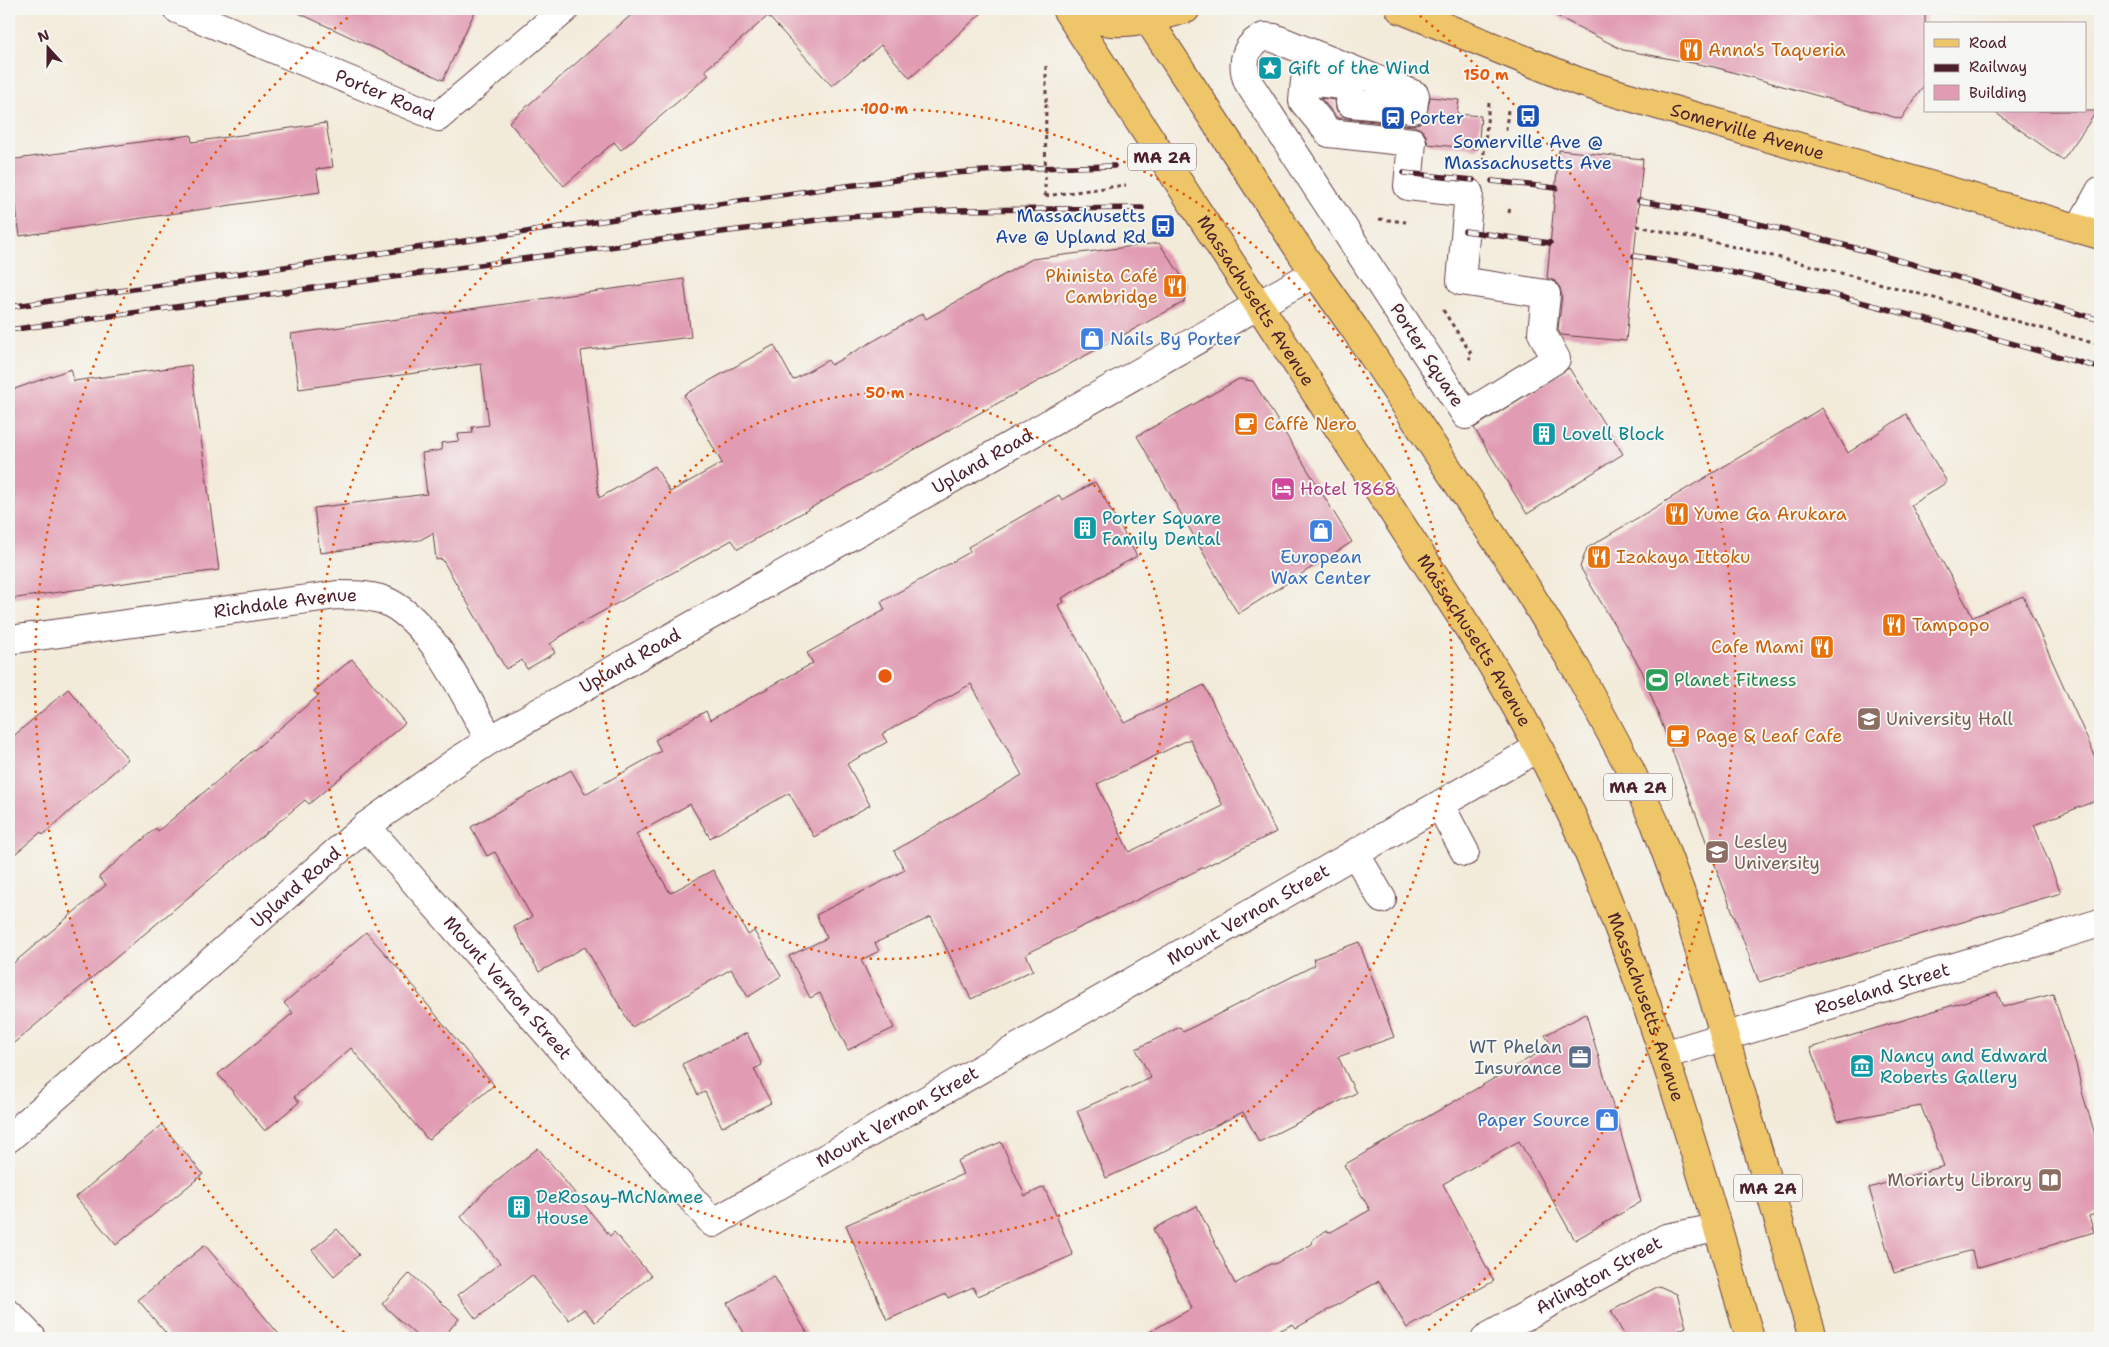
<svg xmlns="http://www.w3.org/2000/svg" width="2109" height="1347" font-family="'Shantell Sans',sans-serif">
	<rect width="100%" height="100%" fill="#f6f6f2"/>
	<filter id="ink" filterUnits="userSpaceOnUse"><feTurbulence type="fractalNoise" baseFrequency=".02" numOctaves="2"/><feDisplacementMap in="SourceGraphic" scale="10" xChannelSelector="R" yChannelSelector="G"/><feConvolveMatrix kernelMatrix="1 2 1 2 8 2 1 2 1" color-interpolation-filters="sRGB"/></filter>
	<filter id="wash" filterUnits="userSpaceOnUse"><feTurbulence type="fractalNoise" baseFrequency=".0096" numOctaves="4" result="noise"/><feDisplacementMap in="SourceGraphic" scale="20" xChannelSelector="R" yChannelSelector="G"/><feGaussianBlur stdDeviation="1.12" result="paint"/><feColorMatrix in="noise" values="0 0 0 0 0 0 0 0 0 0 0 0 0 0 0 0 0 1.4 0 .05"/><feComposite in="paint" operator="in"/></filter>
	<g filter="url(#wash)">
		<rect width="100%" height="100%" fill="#f3ebda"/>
		<g id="blocks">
			<g fill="#e19cb3" fill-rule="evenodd">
				<polygon points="290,9 476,9 443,80"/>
				<polygon points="638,9 986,9 910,78 881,45 832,86 768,16 705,70 709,75 621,150 614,142 564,186 509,122"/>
				<polygon points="1543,9 1925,9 1925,84 1901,119 1714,67 1623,50"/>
				<polygon points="1430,97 1459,100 1457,114 1481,116 1478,149 1428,144 1426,135 1421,129 1414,126 1337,118 1321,98 1335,100 1336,110 1342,116 1348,118 1412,125 1420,123 1426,118"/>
				<polygon points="1993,111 2097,111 2063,160"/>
				<polygon points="326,123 333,167 316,169 320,192 20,236 9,160 191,135 192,142"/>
				<polygon points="1559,150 1643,159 1626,341 1561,335 1558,330 1562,296 1560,288 1555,281 1547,278"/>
				<polygon points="1159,243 1187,284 1184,302 965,421 738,549 732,540 576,626 550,644 555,653 527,669 522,660 506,669 442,559 436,560 433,533 420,540 320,553 314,508 427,494 422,453 442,450 441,443 459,441 458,434 473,433 472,427 489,425 481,364 299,389 291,334 684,279 691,337 581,351 599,498 655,466 670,492 722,463 684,395 774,345 793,380 828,360 831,365 923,313 926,319 1032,259"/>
				<polygon points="191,365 219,570 9,599 9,391 71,369 74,381"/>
				<polygon points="1569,368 1623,454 1527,514 1474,428"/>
				<polygon points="1239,379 1253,381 1352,542 1238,614 1137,436"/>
				<polygon points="1822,408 1848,453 1906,414 1947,482 1911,505 1973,617 2023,596 2100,767 2100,799 2034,825 2061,893 1759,982 1642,671 1580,567 1587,548"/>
				<path d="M1095,482l42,74 -75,42 2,4 -6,3 67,118 79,-38 72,147 -250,122 7,16 -62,29 -40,-82 -56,26 4,8 -18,9 33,68 -46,22 -28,-57 -10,5 -21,-42 38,-18 -11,-23 89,-45 -11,-19 128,-76 -51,-91 -89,50 5,8 -40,22 23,41 -56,32 -25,-44 -79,45 -20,-34 -54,30 34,59 43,-23 35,65 6,-4 27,45 -33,21 -17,-28 -99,58 -47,-80 -46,25 -25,-45 18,-10 -37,-65 -8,4 -16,-29 100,-57 14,24 76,-43 -6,-11 51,-29 4,9 103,-57 -6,-10 78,-43 -4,-8 89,-50 -2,-5 91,-52 3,5zM1190,739l33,67 -94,46 -32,-68z"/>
				<polygon points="352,659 405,723 309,804 305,800 9,1047 9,967 106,885 99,877 156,828 158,831 318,696 314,691"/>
				<polygon points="68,689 128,759 43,835 41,832 9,859 9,740"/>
				<polygon points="366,932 418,991 417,992 494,1085 428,1140 351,1048 294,1097 299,1102 265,1131 218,1074 293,1013 284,1003"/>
				<polygon points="1359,942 1394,1037 1338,1057 1356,1093 1259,1142 1243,1112 1159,1154 1106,1178 1077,1111 1151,1078 1136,1049 1180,1027 1183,1032 1315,965 1313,959"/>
				<polygon points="1997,992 2003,1007 2053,994 2076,1064 2083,1095 2100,1151 2100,1212 2089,1216 2094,1232 1976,1268 1972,1250 1894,1273 1869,1188 1944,1166 1921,1106 1838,1121 1810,1048"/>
				<polygon points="1586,1014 1641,1202 1575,1240 1519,1141 1443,1184 1494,1281 1407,1328 1379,1281 1296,1328 1293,1324 1269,1336 1264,1335 1258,1338 1139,1338 1192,1308 1153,1229 1197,1206 1235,1284 1270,1264 1275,1264 1312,1244 1313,1239 1326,1231 1331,1232 1370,1210 1344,1165 1540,1052 1539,1049 1550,1043 1545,1035"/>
				<polygon points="747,1033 762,1065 754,1069 771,1103 722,1127 705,1092 698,1095 682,1064"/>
				<polygon points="162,1125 203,1174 116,1245 76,1197"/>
				<polygon points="1001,1142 1025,1196 1044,1187 1073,1255 978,1296 973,1287 948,1298 946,1294 887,1320 846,1225 963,1174 957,1161"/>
				<polygon points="538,1148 610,1236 614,1232 651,1276 595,1322 584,1309 569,1320 532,1275 476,1319 458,1295 500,1263 461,1217 485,1191"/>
				<polygon points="337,1229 359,1255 334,1276 312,1250"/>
				<polygon points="205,1245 282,1338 170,1338 138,1300"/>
				<polygon points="410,1273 459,1319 442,1338 419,1338 382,1304"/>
				<polygon points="774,1276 810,1338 747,1338 727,1303"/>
				<polygon points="1659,1286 1677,1294 1686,1327 1679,1330 1681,1338 1626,1338 1611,1311"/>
			</g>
		</g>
	</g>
	<g filter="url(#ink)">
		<use href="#blocks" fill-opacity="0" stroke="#633e45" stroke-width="1"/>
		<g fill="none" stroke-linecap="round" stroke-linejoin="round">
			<defs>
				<g id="minor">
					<path id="s1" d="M177,9l261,108 127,-108"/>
					<path d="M1264,37l10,1 141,57 -2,14 -63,-6 1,-17 -46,-5 -2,20 26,32 83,9 -4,44 61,7 -8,88 85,13 -4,39 14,26 -90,56 -218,-333c-7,-18 -4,-37 16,-45z"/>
					<polyline points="2079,229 2100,191"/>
					<path id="s2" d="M9,640l328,-45c18,0 37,0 53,8 44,23 76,95 100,137"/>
					<polyline points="1440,805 1465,852"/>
					<path id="s3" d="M366,826l347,397 825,-475"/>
					<polyline points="1355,853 1382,899"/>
					<path id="s4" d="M1664,1055l436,-132"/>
					<path id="s5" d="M9,1138l357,-312 90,-64 34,-22 825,-467"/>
					<polyline points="9,1314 32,1338"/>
					<path id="s6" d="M1486,1338l180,-100 51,-10"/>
				</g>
				<g id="major">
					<path id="s7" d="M1066,9l420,646c36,60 69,121 97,185 69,161 118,330 167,498"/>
					<path d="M1073,9c35,24 75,10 113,0"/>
					<polyline points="1141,9 1308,263 1354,328 1513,566 1577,670 1627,763 1655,823 1689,915 1813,1338"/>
					<path id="s8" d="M1400,9l177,72 32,10 491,144"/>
				</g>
			</defs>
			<use href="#minor" stroke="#633e45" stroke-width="30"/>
			<use href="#major" stroke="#633e45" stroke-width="30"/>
			<g stroke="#633e45" stroke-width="3" stroke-dasharray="4 4" stroke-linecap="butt">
				<polyline points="1046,66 1046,102"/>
				<polyline points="1506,130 1508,109"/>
				<polyline points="1483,162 1489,103"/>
				<polyline points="1045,196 1126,185"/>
				<polyline points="1509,213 1510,207"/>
				<polyline points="1379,219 1406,222"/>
				<path d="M1637,226c156,31 310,75 463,119"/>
				<polyline points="1443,310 1472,355 1469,359"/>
			</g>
			<use href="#minor" stroke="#fff" stroke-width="28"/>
			<use href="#major" stroke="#eec569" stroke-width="28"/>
			<defs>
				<g id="rail">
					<polyline points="1404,173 1473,180"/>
					<polyline points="1492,181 1556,188"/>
					<path d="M1639,201c157,24 310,74 461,119"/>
					<polyline points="1465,231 1550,243"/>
					<path d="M1634,256c158,21 313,70 466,112"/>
					<polyline points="9,307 822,189 953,173 1032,168 1114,166"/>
					<polyline points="9,330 689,236 834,218 955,210 1142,208"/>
				</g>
			</defs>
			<use href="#rail" stroke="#4a1f2b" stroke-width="5.5"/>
			<use href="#rail" stroke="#f6f6f2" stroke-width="4" stroke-dasharray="11" stroke-linecap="butt"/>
			<polyline stroke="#633e45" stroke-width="3" stroke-dasharray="4 4" stroke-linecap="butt" points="1045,196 1046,102"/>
		</g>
	</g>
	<g fill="none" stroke="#e8590c" stroke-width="2.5" stroke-dasharray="2.5 5">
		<circle cx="885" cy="676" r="283"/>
		<circle cx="885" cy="676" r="567"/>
		<path d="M350 1337A850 850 0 0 1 356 11M1414 11A850 850 0 0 1 1420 1337"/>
	</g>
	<defs>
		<symbol id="restaurant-square" viewBox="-11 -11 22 22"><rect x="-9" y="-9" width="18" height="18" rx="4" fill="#e8710a" stroke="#f6f6f2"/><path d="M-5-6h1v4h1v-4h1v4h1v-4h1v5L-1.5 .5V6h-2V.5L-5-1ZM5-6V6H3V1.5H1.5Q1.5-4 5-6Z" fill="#fff"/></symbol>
		<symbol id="sight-square" viewBox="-11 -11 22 22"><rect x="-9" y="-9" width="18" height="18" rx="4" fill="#0f9aa8" stroke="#f6f6f2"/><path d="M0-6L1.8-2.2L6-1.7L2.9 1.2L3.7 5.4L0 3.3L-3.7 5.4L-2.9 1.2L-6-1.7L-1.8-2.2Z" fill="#fff"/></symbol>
		<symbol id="bus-square" viewBox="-11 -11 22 22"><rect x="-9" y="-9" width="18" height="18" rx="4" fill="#1a4fb4" stroke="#f6f6f2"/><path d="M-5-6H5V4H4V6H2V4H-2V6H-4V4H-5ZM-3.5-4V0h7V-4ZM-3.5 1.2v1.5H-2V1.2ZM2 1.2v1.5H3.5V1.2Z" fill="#fff"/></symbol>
		<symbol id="station-square" viewBox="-11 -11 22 22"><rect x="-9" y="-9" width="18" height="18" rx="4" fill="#1a4fb4" stroke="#f6f6f2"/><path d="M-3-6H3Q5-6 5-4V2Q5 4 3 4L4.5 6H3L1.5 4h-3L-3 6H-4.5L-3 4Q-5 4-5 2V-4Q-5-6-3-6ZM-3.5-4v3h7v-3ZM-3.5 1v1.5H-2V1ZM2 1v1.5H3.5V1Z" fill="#fff"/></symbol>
		<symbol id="shop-square" viewBox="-11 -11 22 22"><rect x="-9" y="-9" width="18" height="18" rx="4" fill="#3f7fe0" stroke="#f6f6f2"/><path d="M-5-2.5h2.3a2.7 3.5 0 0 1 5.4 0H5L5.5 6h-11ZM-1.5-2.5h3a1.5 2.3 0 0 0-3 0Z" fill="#fff"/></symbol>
		<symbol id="cafe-square" viewBox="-11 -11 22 22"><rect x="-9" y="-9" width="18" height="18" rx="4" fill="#e8710a" stroke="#f6f6f2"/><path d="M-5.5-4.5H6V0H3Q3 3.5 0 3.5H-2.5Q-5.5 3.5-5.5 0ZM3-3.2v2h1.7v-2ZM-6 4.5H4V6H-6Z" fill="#fff"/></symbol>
		<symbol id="building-square" viewBox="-11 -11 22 22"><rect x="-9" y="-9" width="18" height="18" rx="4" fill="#0f9aa8" stroke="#f6f6f2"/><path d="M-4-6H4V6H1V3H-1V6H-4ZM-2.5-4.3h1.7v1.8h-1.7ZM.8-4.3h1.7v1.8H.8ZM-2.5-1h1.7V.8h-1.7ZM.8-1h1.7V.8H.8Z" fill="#fff"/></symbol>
		<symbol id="hotel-square" viewBox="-11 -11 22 22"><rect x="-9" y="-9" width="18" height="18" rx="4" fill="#d1479c" stroke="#f6f6f2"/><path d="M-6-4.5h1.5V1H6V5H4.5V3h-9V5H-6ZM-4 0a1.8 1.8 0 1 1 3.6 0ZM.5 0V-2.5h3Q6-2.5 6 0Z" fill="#fff"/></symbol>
		<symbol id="stadium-square" viewBox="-11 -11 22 22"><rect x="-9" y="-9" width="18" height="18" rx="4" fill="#2e9e5b" stroke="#f6f6f2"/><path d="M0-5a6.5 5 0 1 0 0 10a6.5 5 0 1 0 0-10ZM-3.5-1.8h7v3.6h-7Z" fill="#fff"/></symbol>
		<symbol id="university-square" viewBox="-11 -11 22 22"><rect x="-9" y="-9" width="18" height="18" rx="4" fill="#8d6e63" stroke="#f6f6f2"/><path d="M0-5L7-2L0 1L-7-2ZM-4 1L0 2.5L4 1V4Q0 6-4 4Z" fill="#fff"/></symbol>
		<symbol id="office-square" viewBox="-11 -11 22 22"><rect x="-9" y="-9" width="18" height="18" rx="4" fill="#5c6f8a" stroke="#f6f6f2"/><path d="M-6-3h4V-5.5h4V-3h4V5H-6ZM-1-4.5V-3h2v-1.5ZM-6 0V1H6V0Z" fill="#fff"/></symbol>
		<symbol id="museum-square" viewBox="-11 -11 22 22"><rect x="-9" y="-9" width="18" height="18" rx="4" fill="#0f9aa8" stroke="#f6f6f2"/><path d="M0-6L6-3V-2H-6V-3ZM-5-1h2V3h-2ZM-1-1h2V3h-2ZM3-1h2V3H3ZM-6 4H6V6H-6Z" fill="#fff"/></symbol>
		<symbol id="library-square" viewBox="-11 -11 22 22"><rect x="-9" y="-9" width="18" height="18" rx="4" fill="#8d6e63" stroke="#f6f6f2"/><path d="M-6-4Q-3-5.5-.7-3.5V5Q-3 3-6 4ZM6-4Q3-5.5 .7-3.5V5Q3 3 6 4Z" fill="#fff"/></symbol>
	</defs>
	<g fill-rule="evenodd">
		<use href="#restaurant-square" x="1677" y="36" width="28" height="28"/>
		<use href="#sight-square" x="1256" y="54" width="28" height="28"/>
		<use href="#bus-square" x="1514" y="102" width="28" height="28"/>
		<use href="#station-square" x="1379" y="104" width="28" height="28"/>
		<use href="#bus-square" x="1149" y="212" width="28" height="28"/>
		<use href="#restaurant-square" x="1161" y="272" width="28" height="28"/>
		<use href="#shop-square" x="1078" y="325" width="28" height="28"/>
		<use href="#cafe-square" x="1232" y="410" width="28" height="28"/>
		<use href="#building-square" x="1530" y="420" width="28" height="28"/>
		<use href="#hotel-square" x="1269" y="475" width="28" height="28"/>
		<use href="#restaurant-square" x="1663" y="500" width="28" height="28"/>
		<use href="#building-square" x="1071" y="514" width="28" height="28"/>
		<use href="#shop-square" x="1307" y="517" width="28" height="28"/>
		<use href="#restaurant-square" x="1585" y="543" width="28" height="28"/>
		<use href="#restaurant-square" x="1880" y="611" width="28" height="28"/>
		<use href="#restaurant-square" x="1808" y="633" width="28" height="28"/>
		<use href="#stadium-square" x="1643" y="666" width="28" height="28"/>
		<use href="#university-square" x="1855" y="705" width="28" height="28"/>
		<use href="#cafe-square" x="1664" y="722" width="28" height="28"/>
		<use href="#university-square" x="1703" y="838" width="28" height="28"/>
		<use href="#office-square" x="1566" y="1043" width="28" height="28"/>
		<use href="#museum-square" x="1848" y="1052" width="28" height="28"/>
		<use href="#shop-square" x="1593" y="1106" width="28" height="28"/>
		<use href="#library-square" x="2036" y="1166" width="28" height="28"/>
		<use href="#building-square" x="505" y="1193" width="28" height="28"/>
	</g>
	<g text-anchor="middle" stroke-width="4" stroke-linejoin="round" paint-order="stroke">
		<g fill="#f6f6f2" stroke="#7e6067" stroke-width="1">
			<rect x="1128" y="143.5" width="68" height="27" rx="4"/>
			<rect x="1604" y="773.5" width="68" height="27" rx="4"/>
			<rect x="1734" y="1174.5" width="68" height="27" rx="4"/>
		</g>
		<g font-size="16" font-weight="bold" fill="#4a1f2b">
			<text x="1162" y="163">MA 2A</text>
			<text x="1638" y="793">MA 2A</text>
			<text x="1768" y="1194">MA 2A</text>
		</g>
		<g font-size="18" fill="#c56008" stroke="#f6f6f2" text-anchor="start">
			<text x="1708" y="56">Anna's Taqueria</text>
			<text x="1158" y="282" text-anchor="end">Phinista Café<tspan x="1158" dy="21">Cambridge</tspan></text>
			<text x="1264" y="430">Caffè Nero</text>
			<text x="1694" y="520">Yume Ga Arukara</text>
			<text x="1616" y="563">Izakaya Ittoku</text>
			<text x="1912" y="631">Tampopo</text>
			<text x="1804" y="653" text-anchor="end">Cafe Mami</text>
			<text x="1696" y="742">Page &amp; Leaf Cafe</text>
		</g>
		<g font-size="18" fill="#0d838f" stroke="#f6f6f2" text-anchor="start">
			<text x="1288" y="74">Gift of the Wind</text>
			<text x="1562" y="440">Lovell Block</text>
			<text x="1102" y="524">Porter Square<tspan x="1102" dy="21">Family Dental</tspan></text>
			<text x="1880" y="1062">Nancy and Edward<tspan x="1880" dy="21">Roberts Gallery</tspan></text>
			<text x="536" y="1203">DeRosay-McNamee<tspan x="536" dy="21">House</tspan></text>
		</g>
		<g font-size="18" fill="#4a1f2b" stroke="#f6f6f2">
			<text dy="6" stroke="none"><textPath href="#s1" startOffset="225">Porter Road</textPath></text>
			<text dy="6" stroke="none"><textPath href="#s8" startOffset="369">Somerville Avenue</textPath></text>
			<text dy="6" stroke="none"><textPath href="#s7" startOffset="348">Massachusetts Avenue</textPath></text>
			<text transform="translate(1427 355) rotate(57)" y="6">Porter Square</text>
			<text dy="6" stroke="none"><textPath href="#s5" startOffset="1191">Upland Road</textPath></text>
			<text dy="6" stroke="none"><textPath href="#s2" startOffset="279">Richdale Avenue</textPath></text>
			<text dy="6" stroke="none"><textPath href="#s7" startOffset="752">Massachusetts Avenue</textPath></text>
			<text dy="6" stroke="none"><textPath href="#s5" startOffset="786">Upland Road</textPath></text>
			<text dy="6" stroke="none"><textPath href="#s5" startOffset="381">Upland Road</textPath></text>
			<text dy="6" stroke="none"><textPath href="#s3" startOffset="1145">Mount Vernon Street</textPath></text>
			<text dy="6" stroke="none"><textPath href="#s3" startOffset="215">Mount Vernon Street</textPath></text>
			<text dy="6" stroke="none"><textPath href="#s4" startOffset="228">Roseland Street</textPath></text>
			<text dy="6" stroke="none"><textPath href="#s7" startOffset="1158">Massachusetts Avenue</textPath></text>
			<text dy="6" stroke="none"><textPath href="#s3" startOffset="740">Mount Vernon Street</textPath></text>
			<text dy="6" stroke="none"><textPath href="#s6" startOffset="129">Arlington Street</textPath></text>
		</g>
		<g font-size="18" fill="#164399" stroke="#f6f6f2" text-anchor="start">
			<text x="1410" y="124">Porter</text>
			<text x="1528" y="148" text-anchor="middle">Somerville Ave @<tspan x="1528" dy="21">Massachusetts Ave</tspan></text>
			<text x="1146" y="222" text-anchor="end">Massachusetts<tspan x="1146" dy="21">Ave @ Upland Rd</tspan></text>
		</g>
		<g font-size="18" fill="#366cbe" stroke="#f6f6f2" text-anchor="start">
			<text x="1110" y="345">Nails By Porter</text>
			<text x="1321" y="563" text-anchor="middle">European<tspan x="1321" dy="21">Wax Center</tspan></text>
			<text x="1590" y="1126" text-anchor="end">Paper Source</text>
		</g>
		<g font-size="18" fill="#b23c85" stroke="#f6f6f2" text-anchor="start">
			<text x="1300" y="495">Hotel 1868</text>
		</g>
		<g font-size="18" fill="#27864d" stroke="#f6f6f2" text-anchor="start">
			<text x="1674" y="686">Planet Fitness</text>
		</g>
		<g font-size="18" fill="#785e54" stroke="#f6f6f2" text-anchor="start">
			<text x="1886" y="725">University Hall</text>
			<text x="1734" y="848">Lesley<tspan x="1734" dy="21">University</tspan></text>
			<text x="2032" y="1186" text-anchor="end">Moriarty Library</text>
		</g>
		<g font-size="18" fill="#4e5e75" stroke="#f6f6f2" text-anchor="end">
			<text x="1562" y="1053">WT Phelan<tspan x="1562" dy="21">Insurance</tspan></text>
		</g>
	</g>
	<circle cx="885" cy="676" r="8" fill="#e8590c" stroke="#f6f6f2" stroke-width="2.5"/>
	<g font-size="15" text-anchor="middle" font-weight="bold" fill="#e8590c" stroke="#f6f6f2" stroke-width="4" stroke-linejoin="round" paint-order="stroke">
		<text x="1486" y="80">150 m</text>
		<text x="885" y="114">100 m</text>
		<text x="885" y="398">50 m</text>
	</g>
	<rect width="2109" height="1347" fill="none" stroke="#f6f6f2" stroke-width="30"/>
	<rect x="1924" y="22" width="162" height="90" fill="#f6f6f2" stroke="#b1a0a2"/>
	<rect x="1934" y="39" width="25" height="8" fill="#eec569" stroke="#b1a0a2"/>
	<text x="1969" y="48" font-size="15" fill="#4a1f2b">Road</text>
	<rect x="1934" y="64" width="25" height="8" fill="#4a1f2b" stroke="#b1a0a2"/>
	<text x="1969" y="72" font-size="15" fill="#4a1f2b">Railway</text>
	<rect x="1934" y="85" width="25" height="15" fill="#e19cb3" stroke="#b1a0a2"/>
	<text x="1969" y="98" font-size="15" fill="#4a1f2b">Building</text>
	<g transform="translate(48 48) rotate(339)" stroke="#f6f6f2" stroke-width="4" paint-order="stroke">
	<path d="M0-4L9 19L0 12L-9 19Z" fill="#4a1f2b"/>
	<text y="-8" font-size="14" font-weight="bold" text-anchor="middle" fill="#4a1f2b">N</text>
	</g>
</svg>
